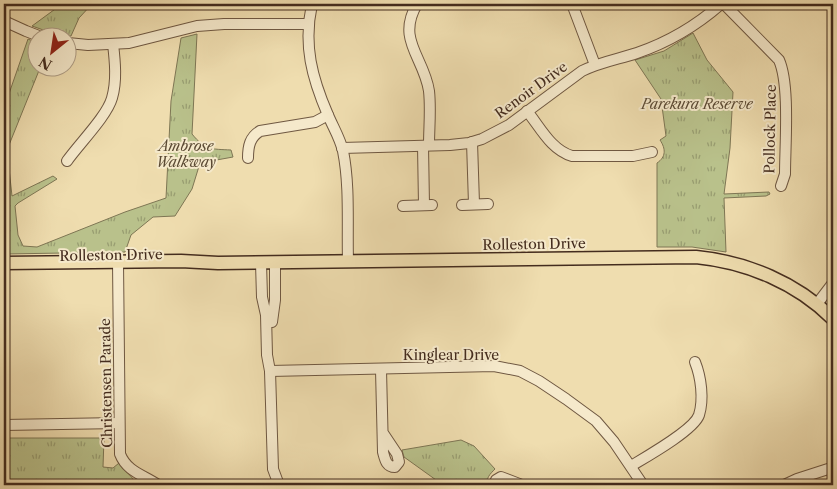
<svg xmlns="http://www.w3.org/2000/svg" width="837" height="489" font-family="'Libre Caslon Text',serif">
	<defs>
		<pattern id="grass-tufts" width="24" height="20" patternUnits="userSpaceOnUse" patternTransform="scale(1.25)"><rect width="24" height="20" fill="#b9c18b"/><path d="M3 7l-1-3M5 7V3M7 7l1-3M15 17l-1-3M17 17v-4M19 17l1-3" fill="none" stroke="#989d71"/></pattern>
	</defs>
	<rect width="100%" height="100%" fill="#efddaf"/>
	<filter id="stains"><feTurbulence type="fractalNoise" baseFrequency=".004" numOctaves="4"/><feColorMatrix values="0 0 0 0 .2 0 0 0 0 .09 0 0 0 0 .02 0 0 0 .5 -.17"/></filter>
	<radialGradient id="worn" r=".72"><stop offset=".6" stop-color="#630" stop-opacity="0"/><stop offset="1" stop-color="#630" stop-opacity=".3"/></radialGradient>
	<g fill="url(#grass-tufts)" stroke="#7e7654">
		<polygon points="62,4 92,4 79,18 71,36 49,32 32,26"/>
		<path d="M693,33l14,27 26,32 -3,56 -6,46 45,-2 1,2 -4,2 -42,2 2,54 -34,-5h-35v-84c9,-6 9,-14 3,-23l6,-4 -5,-37 -26,-39 29,-9z"/>
		<path d="M197,34l-5,100c13,16 19,15 39,16l2,7 -33,6 -8,26 -17,27 -22,1 -22,18 -6,17 -121,2v-146l24,-69 9,4 1,25h2l-33,82 5,46 41,-20 4,3 -39,24 -3,3 3,29 5,11 14,1 88,-35 41,-14 5,-97 10,-63z"/>
		<polygon points="9,438 104,438 103,467 113,468 119,463 134,480 29,481 29,485 4,485 4,459 9,458 9,455 4,455 4,440 9,440"/>
		<path d="M461,440l13,6 21,23c-5,5 -9,9 -8,16h-44l-39,-28 -2,-7z"/>
	</g>
	<g fill="none" stroke-linecap="round" stroke-linejoin="round">
		<defs>
			<g id="minor">
				<path d="M312,4c-9,41 0,74 16,111 5,12 12,23 15,36 7,35 4,74 5,110"/>
				<path d="M417,4c-21,36 7,53 12,87 2,18 0,37 0,54"/>
				<polyline points="572,4 595,65"/>
				<path d="M724,4l55,56c11,25 6,85 6,114l-4,12"/>
				<polyline points="4,21 26,31 44,38"/>
				<polyline points="68,43 88,45 129,43 197,26 224,24 309,24"/>
				<path d="M527,111c13,16 24,39 45,45h61l19,-4"/>
				<polyline points="472,142 474,204"/>
				<polyline points="423,146 424,205"/>
				<path d="M342,148l108,-3 19,-2 13,-4 27,-14 73,-54c18,-9 37,-12 55,-18 32,-11 59,-27 84,-49"/>
				<path d="M248,158c0,-12 2,-21 12,-27l55,-9 13,-7"/>
				<path d="M67,161c12,-17 40,-45 45,-63 5,-17 3,-37 1,-54"/>
				<polyline points="462,205 488,204"/>
				<polyline points="403,206 432,205"/>
				<path d="M118,262l2,192c7,18 24,21 38,31"/>
				<polyline points="261,263 262,297 266,315 267,355 270,371 273,469 279,485"/>
				<polyline points="817,304 833,283"/>
				<polyline points="272,322 275,300 275,263"/>
				<path d="M381,370l2,82c2,7 3,15 12,15l4,-5 -2,-8 -14,-21"/>
				<polyline points="270,371 494,366 520,371 539,381 566,399 596,421 614,442 643,485"/>
				<polyline points="4,425 119,423"/>
				<path d="M631,466c15,-9 63,-36 68,-51 5,-16 2,-38 -4,-53"/>
				<polyline points="494,485 496,480 501,477 522,485"/>
				<polyline points="784,485 797,479 828,469 833,469"/>
			</g>
			<path id="major" d="M4,263l177,-2 37,2 478,-6c51,5 101,26 137,62"/>
		</defs>
		<use href="#minor" stroke="#6f5842" stroke-width="12"/>
		<use href="#major" stroke="#442c1e" stroke-width="15"/>
		<use href="#minor" stroke="#f5e9cb" stroke-width="10"/>
		<use href="#major" stroke="#efddaf" stroke-width="12"/>
	</g>
	<g text-anchor="middle" stroke-width="4" stroke-linejoin="round" paint-order="stroke">
		<g font-size="14" fill="#442c1e" stroke="#f5e9cb">
			<text transform="translate(531 90) rotate(-36)" y="5">Renoir Drive</text>
			<text transform="translate(770 129) rotate(-89)" y="5">Pollock Place</text>
			<text transform="translate(534 244) rotate(-1)" y="5">Rolleston Drive</text>
			<text transform="translate(111 255) rotate(-1)" y="5">Rolleston Drive</text>
			<text x="451" y="360">Kinglear Drive</text>
			<text transform="translate(106 383) rotate(-91)" y="5">Christensen Parade</text>
		</g>
		<g font-size="14" font-style="italic" fill="#5b4a34" stroke="#f5e9cb">
			<text x="697" y="109">Parekura Reserve</text>
			<text x="186" y="151">Ambrose<tspan x="186" dy="16">Walkway</tspan></text>
		</g>
	</g>
	<rect width="837" height="489" fill="none" stroke="#efddaf" stroke-width="20"/>
	<rect x="5" y="5" width="827" height="479" fill="none" stroke="#442c1e" stroke-width="2.5"/>
	<rect x="10" y="10" width="817" height="469" fill="none" stroke="#442c1e"/>
	<g transform="translate(52 52) rotate(210)"><circle r="24" fill="#f5e9cb" stroke="#ae9d86"/>
	<path d="M0-4L9 19L0 12L-9 19Z" fill="#8f2418"/>
	<text y="-8" font-size="14" font-weight="bold" text-anchor="middle" fill="#442c1e">N</text>
	</g>
	<rect width="100%" height="100%" filter="url(#stains)"/>
	<rect width="100%" height="100%" fill="url(#worn)"/>
</svg>
